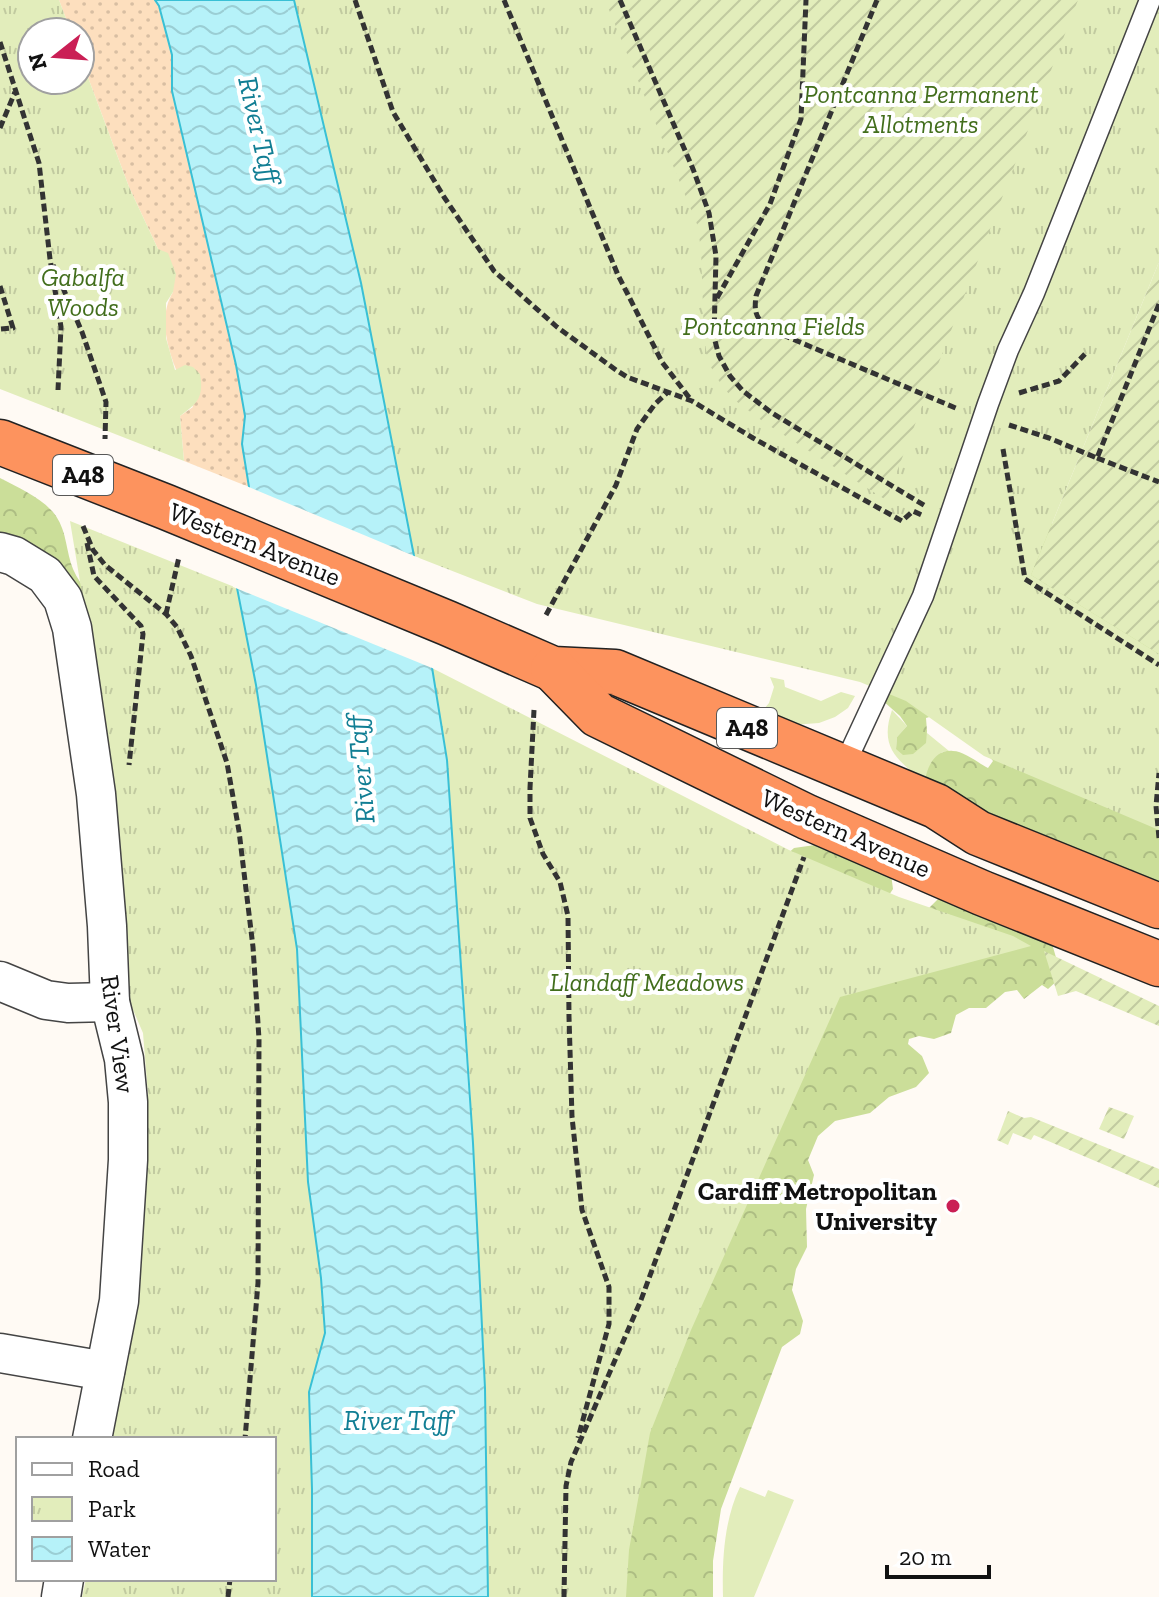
<svg xmlns="http://www.w3.org/2000/svg" width="1159" height="1597" font-family="'Zilla Slab',serif">
	<defs>
		<pattern id="forest-crowns" width="20" height="18" patternUnits="userSpaceOnUse" patternTransform="scale(2)"><rect width="20" height="18" fill="#cbde99"/><path d="M2 6a3 3 0 1 1 6 0M12 15a3 3 0 1 1 6 0" fill="none" stroke="#adbd83"/></pattern>
		<pattern id="sand-dots" width="8" height="8" patternUnits="userSpaceOnUse" patternTransform="scale(2)"><rect width="8" height="8" fill="#fddfbe"/><path d="M2 2h.1M6 6h.1" fill="none" stroke="#d8bea2" stroke-width="1.8" stroke-linecap="round"/></pattern>
		<pattern id="park-tufts" width="24" height="20" patternUnits="userSpaceOnUse" patternTransform="scale(2)"><rect width="24" height="20" fill="#e2edbb"/><path d="M3 7l-1-3M5 7V3M7 7l1-3M15 17l-1-3M17 17v-4M19 17l1-3" fill="none" stroke="#c1caa0"/></pattern>
		<pattern id="garden-furrows" width="10" height="10" patternUnits="userSpaceOnUse" patternTransform="scale(2)"><rect width="10" height="10" fill="#e2edbb"/><path d="M-1 1l2-2M0 10L10 0M9 11l2-2" fill="none" stroke="#c1caa0"/></pattern>
		<pattern id="water-waves" width="16" height="10" patternUnits="userSpaceOnUse" patternTransform="scale(2)"><rect width="16" height="10" fill="#b6f2f9"/><path d="M0 5q4-4 8 0t8 0" fill="none" stroke="#9bced4"/></pattern>
	</defs>
	<rect width="100%" height="100%" fill="#fffaf4"/>
	<g fill="#e2edbb">
		<polygon points="770,677 784,680 785,687 821,701 841,692 855,696 848,708 835,717 819,723 792,725 759,715 769,703 774,687"/>
		<path d="M892,710l15,16 -10,11 -1,12 31,-16 22,18 -7,1 -18,30c-27,-23 -45,-34 -32,-72z"/>
		<path d="M740,1487l25,10 3,-7 26,10 -40,97h-31c-1,-37 1,-77 17,-110z"/>
	</g>
	<g fill="url(#forest-crowns)">
		<path d="M979,476l180,119v304l-235,-113c2,-16 9,-37 29,-35 11,0 25,12 35,17l5,-7 -40,-51 -27,8 1,13 -1,12 -13,11 -10,1 -7,-6 1,-12 10,-11 -7,-10 -18,-16z"/>
		<path d="M0,478c19,10 43,20 56,38 11,16 10,36 17,53 8,19 25,34 38,49l-48,18 -29,-54 -34,-13z"/>
		<polygon points="822,844 891,874 893,889 887,898 925,912 938,899 947,897 1051,940 1059,968 1059,979 1048,989 1042,985 1024,999 1017,990 1005,992 986,1008 969,1008 956,1015 951,1033 934,1039 919,1036 909,1039 908,1044 922,1056 929,1073 916,1087 889,1097 870,1113 835,1121 818,1136 808,1160 814,1175 806,1209 807,1247 796,1269 792,1290 803,1321 800,1334 782,1347 721,1509 713,1561 713,1597 565,1597 785,856 794,848"/>
	</g>
	<path fill="url(#sand-dots)" d="M59,0h96l4,6 13,49v36l64,274 9,51 -3,28 7,43 -65,-26 -4,-45 13,-9c-15,-33 -41,-80 -20,-115l-15,-43 -29,-62 -49,-131v-24h-9z"/>
	<g fill="url(#park-tufts)">
		<path d="M0,0h59l12,32h-39v48h48v-24l49,131 29,62 10,4 8,21 -3,18 -7,11v35l9,32 10,-5 8,2 7,7c4,23 -2,29 -20,42l4,45 -184,-72z"/>
		<polygon points="294,0 1159,0 1159,262 1031,575 1159,654 1159,830 984,756 906,701 860,682 537,604 414,556 361,283"/>
		<polygon points="70,521 237,588 256,685 297,950 308,1182 321,1278 325,1333 309,1392 312,1489 312,1597 82,1597 86,1579 274,1579 274,1439 112,1439 130,1337 147,1141 148,1095 143,1033 127,996 98,691"/>
		<polygon points="432,668 789,850 899,897 1013,936 1031,946 840,997 691,1330 650,1433 629,1550 626,1597 488,1597 485,1388 470,1084 447,760"/>
	</g>
	<g fill="url(#garden-furrows)">
		<polygon points="605,0 1078,0 886,500 765,423 732,398 719,381 708,362 704,337 701,249 697,224"/>
		<polygon points="1159,262 1159,654 1031,575"/>
		<polygon points="1044,951 1159,1006 1159,1026 1076,991 1058,996"/>
		<polygon points="1109,1107 1134,1116 1124,1139 1099,1129"/>
		<polygon points="1008,1111 1024,1118 1031,1117 1159,1169 1159,1188 1034,1135 1031,1140 1013,1133 1008,1145 997,1140"/>
	</g>
	<polygon fill="url(#water-waves)" stroke="#39c0d5" stroke-width="2" points="155,0 294,0 361,283 414,556 447,760 473,1143 485,1388 488,1597 312,1597 312,1489 309,1392 325,1333 321,1278 308,1182 297,949 256,685 237,588 249,487 242,444 245,416 236,365 172,91 172,55 159,6"/>
	<polygon fill="#fffaf4" points="244,485 419,558 437,670 233,587 232,566 235,521"/>
	<g fill="none" stroke-linecap="round" stroke-linejoin="round">
		<defs>
			<polyline id="service" points="843,768 923,596 988,404 1008,350 1034,293 1150,0"/>
			<g id="minor">
				<polyline points="0,552 14,556 45,575 63,599 72,628 96,794 107,926 110,1002 124,1059 128,1102 128,1160 119,1301 92,1439"/>
				<polyline points="0,981 46,1000 68,1003 110,1002"/>
				<polyline points="0,1353 105,1371"/>
				<polyline points="61,1597 64,1579"/>
			</g>
			<g id="trunk">
				<polyline points="0,442 166,507 447,623 553,669 615,672 936,806 978,833 1159,906"/>
				<polyline points="553,669 598,715 807,817 982,893 1159,964"/>
			</g>
		</defs>
		<use href="#service" stroke="#444" stroke-width="23"/>
		<use href="#minor" stroke="#444" stroke-width="41"/>
		<use href="#trunk" stroke="#222" stroke-width="47"/>
		<g stroke="#333" stroke-width="5" stroke-dasharray="8 4" stroke-linecap="butt">
			<polyline points="355,0 393,112 444,197 494,271 557,327 616,370 627,377 692,401 753,438 902,521 913,511 924,516"/>
			<polyline points="504,0 618,275 662,362 691,400"/>
			<polyline points="620,0 693,169 709,213 716,256 714,337 719,356 730,376 743,391 772,413 927,507"/>
			<path d="M877,0l-121,296c-3,22 3,25 20,36l182,77"/>
			<polyline points="0,42 39,163 50,259 61,327 58,390"/>
			<polyline points="0,128 15,92"/>
			<polyline points="53,265 82,332 106,402 105,439"/>
			<polyline points="0,286 13,328 0,329"/>
			<polyline points="717,298 770,204 801,119 806,0"/>
			<polyline points="1019,393 1059,381 1085,354"/>
			<polyline points="1009,425 1049,438 1097,458 1159,304"/>
			<polyline points="1003,449 1025,579 1159,665"/>
			<polyline points="1097,458 1159,482"/>
			<polyline points="83,526 93,550 105,565 166,614 177,627 191,656 227,763 239,831 253,947 259,1039 258,1283 245,1439"/>
			<polyline points="87,543 94,576 141,626 143,634 129,765"/>
			<polyline points="166,614 179,557"/>
			<polyline points="546,615 616,485 637,429 655,404 668,392"/>
			<polyline points="534,710 530,788 530,818 543,854 560,882 568,916 569,1017 572,1117 582,1210 609,1287 609,1324 578,1438"/>
			<polyline points="1159,838 1156,806 1159,773"/>
			<polyline points="228,1597 230,1579"/>
			<polyline points="564,1597 566,1486 571,1462 641,1300 804,857"/>
		</g>
		<use href="#service" stroke="#fff" stroke-width="20"/>
		<use href="#minor" stroke="#fff" stroke-width="38"/>
		<use href="#trunk" stroke="#fd935e" stroke-width="44"/>
	</g>
	<circle fill="#ca1f55" stroke="#fff" stroke-width="3" cx="953" cy="1206" r="8"/>
	<g text-anchor="middle" stroke-width="8" stroke-linejoin="round" paint-order="stroke">
		<g fill="#fff" stroke="#585858" stroke-width="2">
			<rect x="53" y="455" width="60" height="40" rx="6"/>
			<rect x="717" y="708" width="60" height="40" rx="6"/>
		</g>
		<g font-size="24" font-weight="bold" fill="#111">
			<text x="83" y="483">A48</text>
			<text x="747" y="736">A48</text>
		</g>
		<g font-size="26" font-style="italic" fill="#426e1c" stroke="#fff">
			<text x="921" y="103">Pontcanna Permanent<tspan x="921" dy="30">Allotments</tspan></text>
			<text x="83" y="286">Gabalfa<tspan x="83" dy="30">Woods</tspan></text>
			<text x="774" y="335">Pontcanna Fields</text>
			<text x="647" y="991">Llandaff Meadows</text>
		</g>
		<g font-size="26" fill="#111" stroke="#fff">
			<text transform="translate(255 544) rotate(22)" y="9">Western Avenue</text>
			<text transform="translate(846 833) rotate(24)" y="9">Western Avenue</text>
			<text transform="translate(118 1034) rotate(82)" y="9">River View</text>
		</g>
		<g font-size="26" font-weight="bold" fill="#111" stroke="#fff" text-anchor="end">
			<text x="937" y="1200">Cardiff Metropolitan<tspan x="937" dy="30">University</tspan></text>
		</g>
		<g font-size="28" font-style="italic" fill="#117e94" stroke="#fff">
			<text transform="translate(260 130) rotate(77)" y="10">River Taff</text>
			<text transform="translate(360 769) rotate(-95)" y="10">River Taff</text>
			<text x="398" y="1430">River Taff</text>
		</g>
	</g>
	<rect x="16" y="1437" width="260" height="144" fill="#ffffff" stroke="#a0a0a0" stroke-width="2"/>
	<rect x="32" y="1463" width="40" height="12" fill="#ffffff" stroke="#a0a0a0" stroke-width="2"/>
	<text x="88" y="1477" font-size="24" fill="#111111">Road</text>
	<rect x="32" y="1497" width="40" height="24" fill="url(#park-tufts)" stroke="#a0a0a0" stroke-width="2"/>
	<text x="88" y="1517" font-size="24" fill="#111111">Park</text>
	<rect x="32" y="1537" width="40" height="24" fill="url(#water-waves)" stroke="#a0a0a0" stroke-width="2"/>
	<text x="88" y="1557" font-size="24" fill="#111111">Water</text>
	<g transform="translate(56 56) rotate(253)"><circle r="38" fill="#ffffff" stroke="#a0a0a0" stroke-width="2"/>
	<path d="M0-6L14 30L0 20L-14 30Z" fill="#ca1f55"/>
	<text y="-12" font-size="22" font-weight="bold" text-anchor="middle" fill="#111111">N</text>
	</g>
	<path d="M887 1565v12h102v-12" fill="none" stroke="#111111" stroke-width="4"/>
	<text x="899" y="1565" font-size="24" fill="#111111" stroke="#ffffff" stroke-width="6" paint-order="stroke">20 m</text>
</svg>
